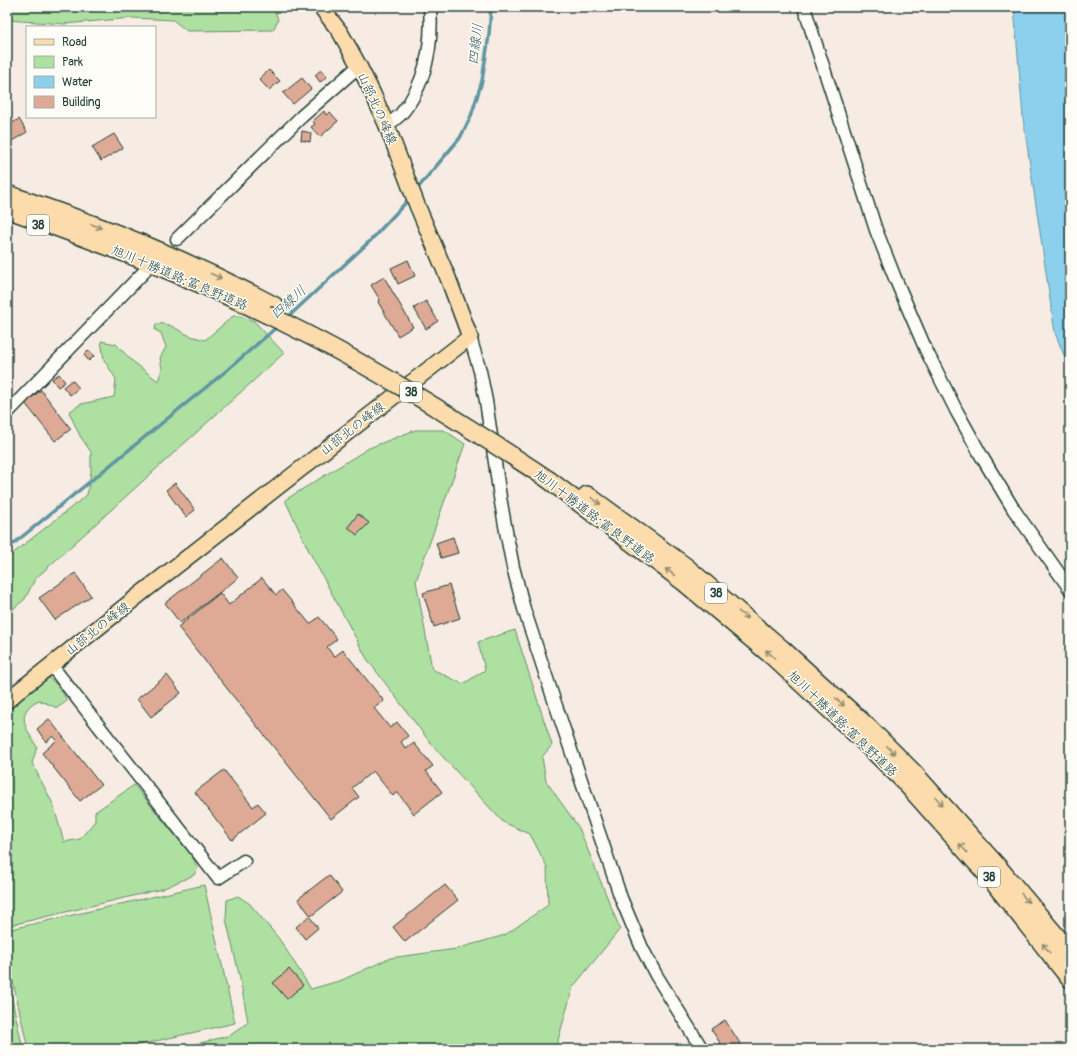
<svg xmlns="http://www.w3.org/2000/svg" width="1077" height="1056" font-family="Pangolin,'Klee One',sans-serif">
	<rect width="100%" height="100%" fill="#f7ece3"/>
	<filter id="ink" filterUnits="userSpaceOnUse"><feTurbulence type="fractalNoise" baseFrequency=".025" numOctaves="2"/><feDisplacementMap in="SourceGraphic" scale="8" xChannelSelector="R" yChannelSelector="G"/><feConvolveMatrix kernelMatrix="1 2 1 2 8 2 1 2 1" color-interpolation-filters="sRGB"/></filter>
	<g filter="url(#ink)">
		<g fill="#ade0a1" stroke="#668e6a">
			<polygon points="7,7 274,7 278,20 273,30 187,31 173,20 132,18 64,24 7,20"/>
			<path d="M233,316h7l14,5 30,32 -249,226 -10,20 -18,15v-56l80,-63 4,-23v-20l-11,-16 -11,-24 12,-8 33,-7 2,-18 -12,-19 -3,-19 15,3 15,16 27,21 4,-12 -2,-11 6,-11 -5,-14 -6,-3 1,-6c12,-2 20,5 30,10 6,3 13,4 19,6z"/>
			<polygon points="415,430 444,430 465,444 416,581 432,669 463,684 485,670 478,642 515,630 552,745 542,757 546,781 579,828 620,929 573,987 558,1040 559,1049 177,1049 231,1035 248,1022 239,974 226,919 227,900 238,896 250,904 280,940 311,989 342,980 390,958 456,949 505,935 548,905 547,867 530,834 503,822 432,745 367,659 309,551 285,500 369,448"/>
			<path d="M47,677c10,6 15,14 20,24l-10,7 -18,-8c-25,12 -13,29 -2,47l-5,16 21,41 11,38 16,-3 15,-18v-9l39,-27 58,71 6,12 -4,7 -32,14 -155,37v-216z"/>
			<polygon points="204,885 235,1023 121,1049 28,1049 7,955 7,930"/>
			<polygon points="7,977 23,1049 7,1049"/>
		</g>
		<polygon fill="#8cd0ed" stroke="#6095a3" points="1014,7 1070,7 1070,370 1055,333 1023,118"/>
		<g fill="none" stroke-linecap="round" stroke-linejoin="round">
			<g stroke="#6095a3" stroke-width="3.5">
				<polyline points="416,190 460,138 471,116 482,81 489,35 491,7"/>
				<polyline points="287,318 370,241 397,212 410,198"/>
				<polyline points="7,549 226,371 278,326"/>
			</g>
		</g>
		<g fill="#dfaa95" stroke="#1f3d34">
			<polygon points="269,70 280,81 269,90 259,79"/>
			<polygon points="321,70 327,77 320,82 315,75"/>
			<polygon points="302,78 311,89 293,104 283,93"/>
			<polygon points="324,111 326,115 330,112 338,121 320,137 311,127 315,124 313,121"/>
			<polygon points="19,119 27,132 12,141 7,133 7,126"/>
			<polygon points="302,131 311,133 310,142 301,140"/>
			<polygon points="114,134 123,148 101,161 92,147"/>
			<polygon points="408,260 415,276 398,284 391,268"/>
			<polygon points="384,277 413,327 398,336 378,302 380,300 371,285"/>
			<polygon points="426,301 438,321 426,329 414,308"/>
			<polygon points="89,350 94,356 89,361 84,355"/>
			<polygon points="59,374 65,382 58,387 52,379"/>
			<polygon points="72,380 79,388 70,395 63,387"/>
			<polygon points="41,390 71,429 55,441 25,403"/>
			<polygon points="175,483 195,510 186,517 166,490"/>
			<polygon points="358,514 369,523 357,535 348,527"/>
			<polygon points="453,537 458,553 441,558 436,543"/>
			<polygon points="223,558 238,578 180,623 165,603"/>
			<polygon points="75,573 91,596 55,620 39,598"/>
			<polygon points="262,578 276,595 282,590 310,624 319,617 337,639 327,647 334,657 343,650 384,701 374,708 390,728 397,722 408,736 401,742 406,749 414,743 433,766 426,771 442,792 414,814 397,792 393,796 373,771 352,788 359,797 331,819 178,627 220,593 229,605"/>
			<polygon points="449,585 460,618 434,627 423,593"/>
			<polygon points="167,675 181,693 151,717 137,699"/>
			<polygon points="49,719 101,785 80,801 42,753 57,740 53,736 46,742 37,729"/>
			<polygon points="224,770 253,807 258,803 266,813 232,840 195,792"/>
			<polygon points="329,875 342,892 311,916 298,899"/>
			<polygon points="445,885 458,900 405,942 393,927"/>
			<polygon points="309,916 318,928 305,939 296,927"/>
			<polygon points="289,969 303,985 287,999 273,983"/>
			<polygon points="725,1020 743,1048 741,1049 724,1049 711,1029"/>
		</g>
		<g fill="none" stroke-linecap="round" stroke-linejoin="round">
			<defs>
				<g id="minor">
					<polyline points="804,7 876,230 895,278 926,350 956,410 982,457 1014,510 1070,589"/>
					<path d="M387,126c4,-4 10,-8 14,-12 25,-29 32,-70 29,-107"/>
					<polyline points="177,239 301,117 359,66"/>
					<polyline points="470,337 480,371 486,401 500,497 506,531 513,567 524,609 553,697 621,898 642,948 656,975 702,1049"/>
					<polyline points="7,413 144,272"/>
					<polyline points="51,665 218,878 244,861"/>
				</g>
				<polyline id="major" points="7,701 16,693 143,592 470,337 448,278 417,205 387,126 373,94 359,66 340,32 321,7"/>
				<g id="highway">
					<path d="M7,194c50,17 101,35 150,56 40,17 80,36 118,56"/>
					<path d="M7,209c88,32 175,64 259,105"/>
					<polyline points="549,480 685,583 772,656 860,738 903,780 990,878 1070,979"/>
					<polyline points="587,495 685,566 781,648 869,728 913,772 999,868 1070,952"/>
				</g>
			</defs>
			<use href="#minor" stroke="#1f3d34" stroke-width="15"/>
			<use href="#major" stroke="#1f3d34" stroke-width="18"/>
			<use href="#highway" stroke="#1f3d34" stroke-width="20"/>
			<use href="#minor" stroke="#fdfcf7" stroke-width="12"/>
			<use href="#major" stroke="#fcdcac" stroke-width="15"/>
			<use href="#highway" stroke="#fcdcac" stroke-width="17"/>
			<defs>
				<path id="highway-bridge" d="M266,314c99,47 192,106 283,166"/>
			</defs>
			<use href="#highway-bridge" stroke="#1f3d34" stroke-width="20" stroke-linecap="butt"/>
			<use href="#highway-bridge" stroke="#fcdcac" stroke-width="17"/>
		</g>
		<defs><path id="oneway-shaft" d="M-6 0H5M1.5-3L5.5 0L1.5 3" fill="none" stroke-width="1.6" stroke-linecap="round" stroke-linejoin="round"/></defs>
		<g stroke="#8e8c70">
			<use href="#oneway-shaft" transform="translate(96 226) rotate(21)"/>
			<use href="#oneway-shaft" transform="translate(216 276) rotate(24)"/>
			<use href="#oneway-shaft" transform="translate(596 501) rotate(36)"/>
			<use href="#oneway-shaft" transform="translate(670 572) rotate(-143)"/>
			<use href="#oneway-shaft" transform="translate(743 615) rotate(40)"/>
			<use href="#oneway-shaft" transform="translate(770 654) rotate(-139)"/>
			<use href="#oneway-shaft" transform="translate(840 702) rotate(42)"/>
			<use href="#oneway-shaft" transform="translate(891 750) rotate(45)"/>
			<use href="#oneway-shaft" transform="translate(939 801) rotate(48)"/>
			<use href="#oneway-shaft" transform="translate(963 848) rotate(-132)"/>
			<use href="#oneway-shaft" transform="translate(1025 898) rotate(50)"/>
			<use href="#oneway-shaft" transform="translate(1046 948) rotate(-129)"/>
		</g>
	</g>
	<g text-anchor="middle" stroke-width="3" stroke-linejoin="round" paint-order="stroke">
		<g fill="#fdfcf7" stroke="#62766e" stroke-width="1">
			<rect x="27" y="215" width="22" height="20" rx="3"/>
			<rect x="400" y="382" width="22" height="20" rx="3"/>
			<rect x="705" y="583" width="22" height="20" rx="3"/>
			<rect x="978" y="867" width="22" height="20" rx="3"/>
		</g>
		<g font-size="12" font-weight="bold" fill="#1f3d34">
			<text x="38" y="229">38</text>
			<text x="411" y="396">38</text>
			<text x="716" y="597">38</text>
			<text x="989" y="881">38</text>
		</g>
		<g font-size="13" fill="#1f3d34" stroke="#fdfcf7">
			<text transform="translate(378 108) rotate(66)" y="5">山部北の峰線</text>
			<text transform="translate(180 277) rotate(23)" y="5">旭川十勝道路;富良野道路</text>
			<text transform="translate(352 428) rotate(-38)" y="5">山部北の峰線</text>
			<text transform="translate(595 516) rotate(37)" y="5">旭川十勝道路;富良野道路</text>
			<text transform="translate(97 628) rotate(-38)" y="5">山部北の峰線</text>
			<text transform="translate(843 723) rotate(44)" y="5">旭川十勝道路;富良野道路</text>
		</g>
		<g font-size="14" font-style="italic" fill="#3a6262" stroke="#fdfcf7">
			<text transform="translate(475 44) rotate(-83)" y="5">四線川</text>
			<text transform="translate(288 302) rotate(-42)" y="5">四線川</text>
		</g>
	</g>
	<rect width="1077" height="1056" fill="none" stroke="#fdfcf7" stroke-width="24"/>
	<rect x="12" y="12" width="1053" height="1032" fill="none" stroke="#1f3d34" stroke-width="1.5" filter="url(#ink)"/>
	<rect x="26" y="26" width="130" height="92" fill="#fdfcf7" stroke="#a4b0a9"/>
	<rect x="34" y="39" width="20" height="6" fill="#fcdcac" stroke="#a4b0a9"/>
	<text x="62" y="46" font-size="12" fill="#1f3d34">Road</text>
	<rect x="34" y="56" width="20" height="12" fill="#ade0a1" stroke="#a4b0a9"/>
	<text x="62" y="66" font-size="12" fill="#1f3d34">Park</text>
	<rect x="34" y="76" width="20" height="12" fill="#8cd0ed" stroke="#a4b0a9"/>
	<text x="62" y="86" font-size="12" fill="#1f3d34">Water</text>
	<rect x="34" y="96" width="20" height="12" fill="#dfaa95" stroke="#a4b0a9"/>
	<text x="62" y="106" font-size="12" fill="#1f3d34">Building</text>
</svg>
